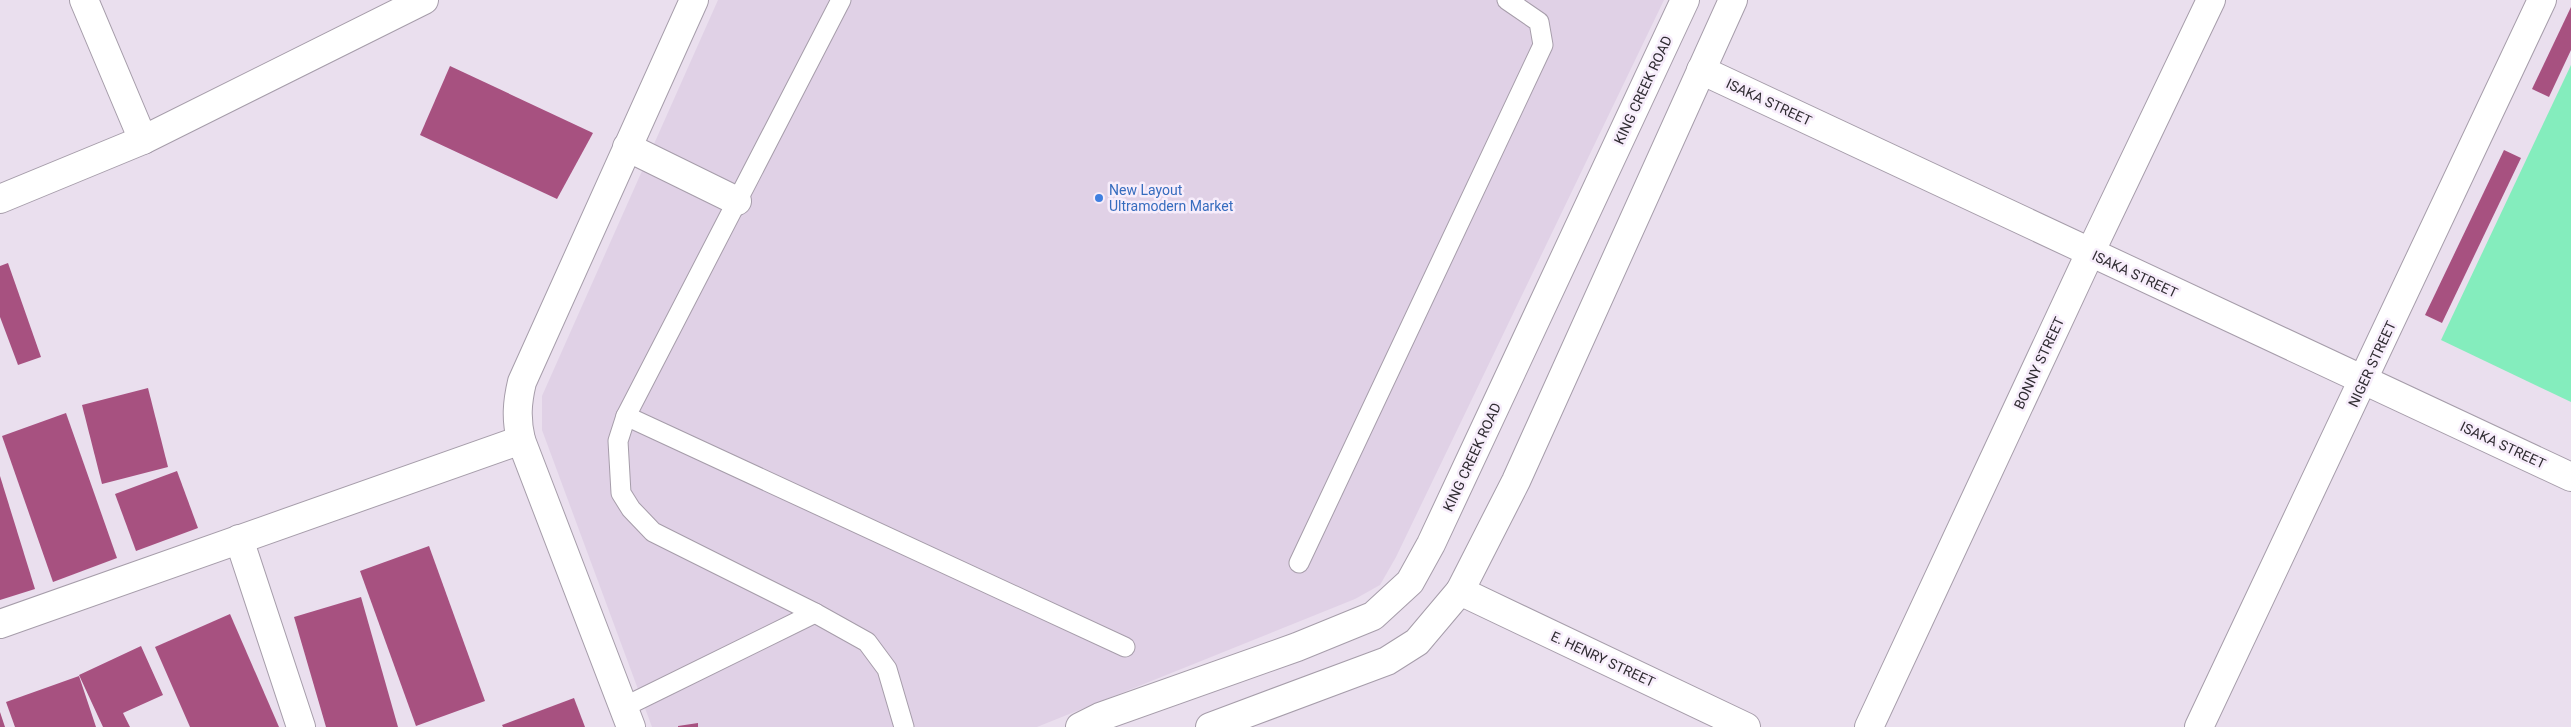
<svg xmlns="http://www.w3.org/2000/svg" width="2571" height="727" font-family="Roboto,sans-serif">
	<rect width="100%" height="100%" fill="#eadfee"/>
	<polygon fill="#e0d1e6" points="718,0 1664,0 1396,557 1380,585 1355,599 1037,727 652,727 542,430 542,396"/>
	<polygon fill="#84edbd" points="2571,65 2571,402 2441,340"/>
	<g fill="#a75180">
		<polygon points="2571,7 2571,50 2549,97 2532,89"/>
		<polygon points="450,66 593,133 557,199 420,135"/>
		<polygon points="2504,150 2521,158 2442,323 2425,315"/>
		<polygon points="8,263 41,357 18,365 0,317 0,266"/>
		<polygon points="148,388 168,467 102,484 82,405"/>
		<polygon points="66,413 117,558 53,582 2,436"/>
		<polygon points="177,471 198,528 136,551 115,494"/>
		<polygon points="0,476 35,589 0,600"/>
		<polygon points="429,546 485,701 416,726 360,571"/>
		<polygon points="361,597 398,727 326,727 294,617"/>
		<polygon points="230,614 279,727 190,727 155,647"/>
		<polygon points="141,646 163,695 123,713 130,727 103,727 79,675"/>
		<polygon points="79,676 96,727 15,727 6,702"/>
		<polygon points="574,698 585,727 503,727 502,725"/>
		<polygon points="0,712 5,727 0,727"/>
		<polygon points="698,723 698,727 678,727 678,726"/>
	</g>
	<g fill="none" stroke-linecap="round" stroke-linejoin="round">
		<defs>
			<g id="lane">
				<polyline points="841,0 626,416 618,441 621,493 631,509 653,532 815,613 867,642 887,669 904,727"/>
				<polyline points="626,416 1125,647"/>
				<polyline points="1299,563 1543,45 1539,22 1507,0"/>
				<polyline points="624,707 815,613"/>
			</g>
			<g id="street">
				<polyline points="84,0 143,140"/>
				<polyline points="1701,70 2571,477"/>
				<polyline points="627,147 737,201"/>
				<polyline points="0,199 143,140 424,0"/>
				<polyline points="239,539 301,727"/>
				<polyline points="1460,591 1746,727"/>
				<polyline points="0,624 521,440"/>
				<path d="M631,727l-110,-287c-5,-21 -4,-37 1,-58l172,-382"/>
				<polyline points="1869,727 2090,253 2211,0"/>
				<polyline points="2199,727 2542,0"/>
			</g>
			<g id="secondary">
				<polyline points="1080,727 1100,717 1297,647 1373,616 1410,582 1431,544 1685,0"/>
				<polyline points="1210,727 1387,661 1417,642 1460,591 1516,481 1733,0"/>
			</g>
		</defs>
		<use href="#lane" stroke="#a69daa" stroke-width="21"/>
		<use href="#street" stroke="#a69daa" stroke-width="30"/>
		<use href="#secondary" stroke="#a69daa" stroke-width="30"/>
		<use href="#lane" stroke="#fff" stroke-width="19"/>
		<use href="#street" stroke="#fff" stroke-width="28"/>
		<use href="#secondary" stroke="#fff" stroke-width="28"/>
	</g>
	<circle fill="#3f7fe0" stroke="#f7edfb" stroke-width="2" cx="1099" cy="198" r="5"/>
	<g text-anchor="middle" stroke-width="5" stroke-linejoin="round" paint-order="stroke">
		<g font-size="14" fill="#302c32" stroke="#f7edfb">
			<text transform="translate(1643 90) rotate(-65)" y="5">KING CREEK ROAD</text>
			<text transform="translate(1769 102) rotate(25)" y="5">ISAKA STREET</text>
			<text transform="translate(2135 274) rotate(25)" y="5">ISAKA STREET</text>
			<text transform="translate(2039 363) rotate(-65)" y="5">BONNY STREET</text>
			<text transform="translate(2372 364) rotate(-65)" y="5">NIGER STREET</text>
			<text transform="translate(2503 445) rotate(25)" y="5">ISAKA STREET</text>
			<text transform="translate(1472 457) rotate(-65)" y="5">KING CREEK ROAD</text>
			<text transform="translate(1603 659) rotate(25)" y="5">E. HENRY STREET</text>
		</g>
		<g font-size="14" fill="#366cbe" stroke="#f7edfb" text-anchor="start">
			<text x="1109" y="195">New Layout<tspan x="1109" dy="16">Ultramodern Market</tspan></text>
		</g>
	</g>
</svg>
